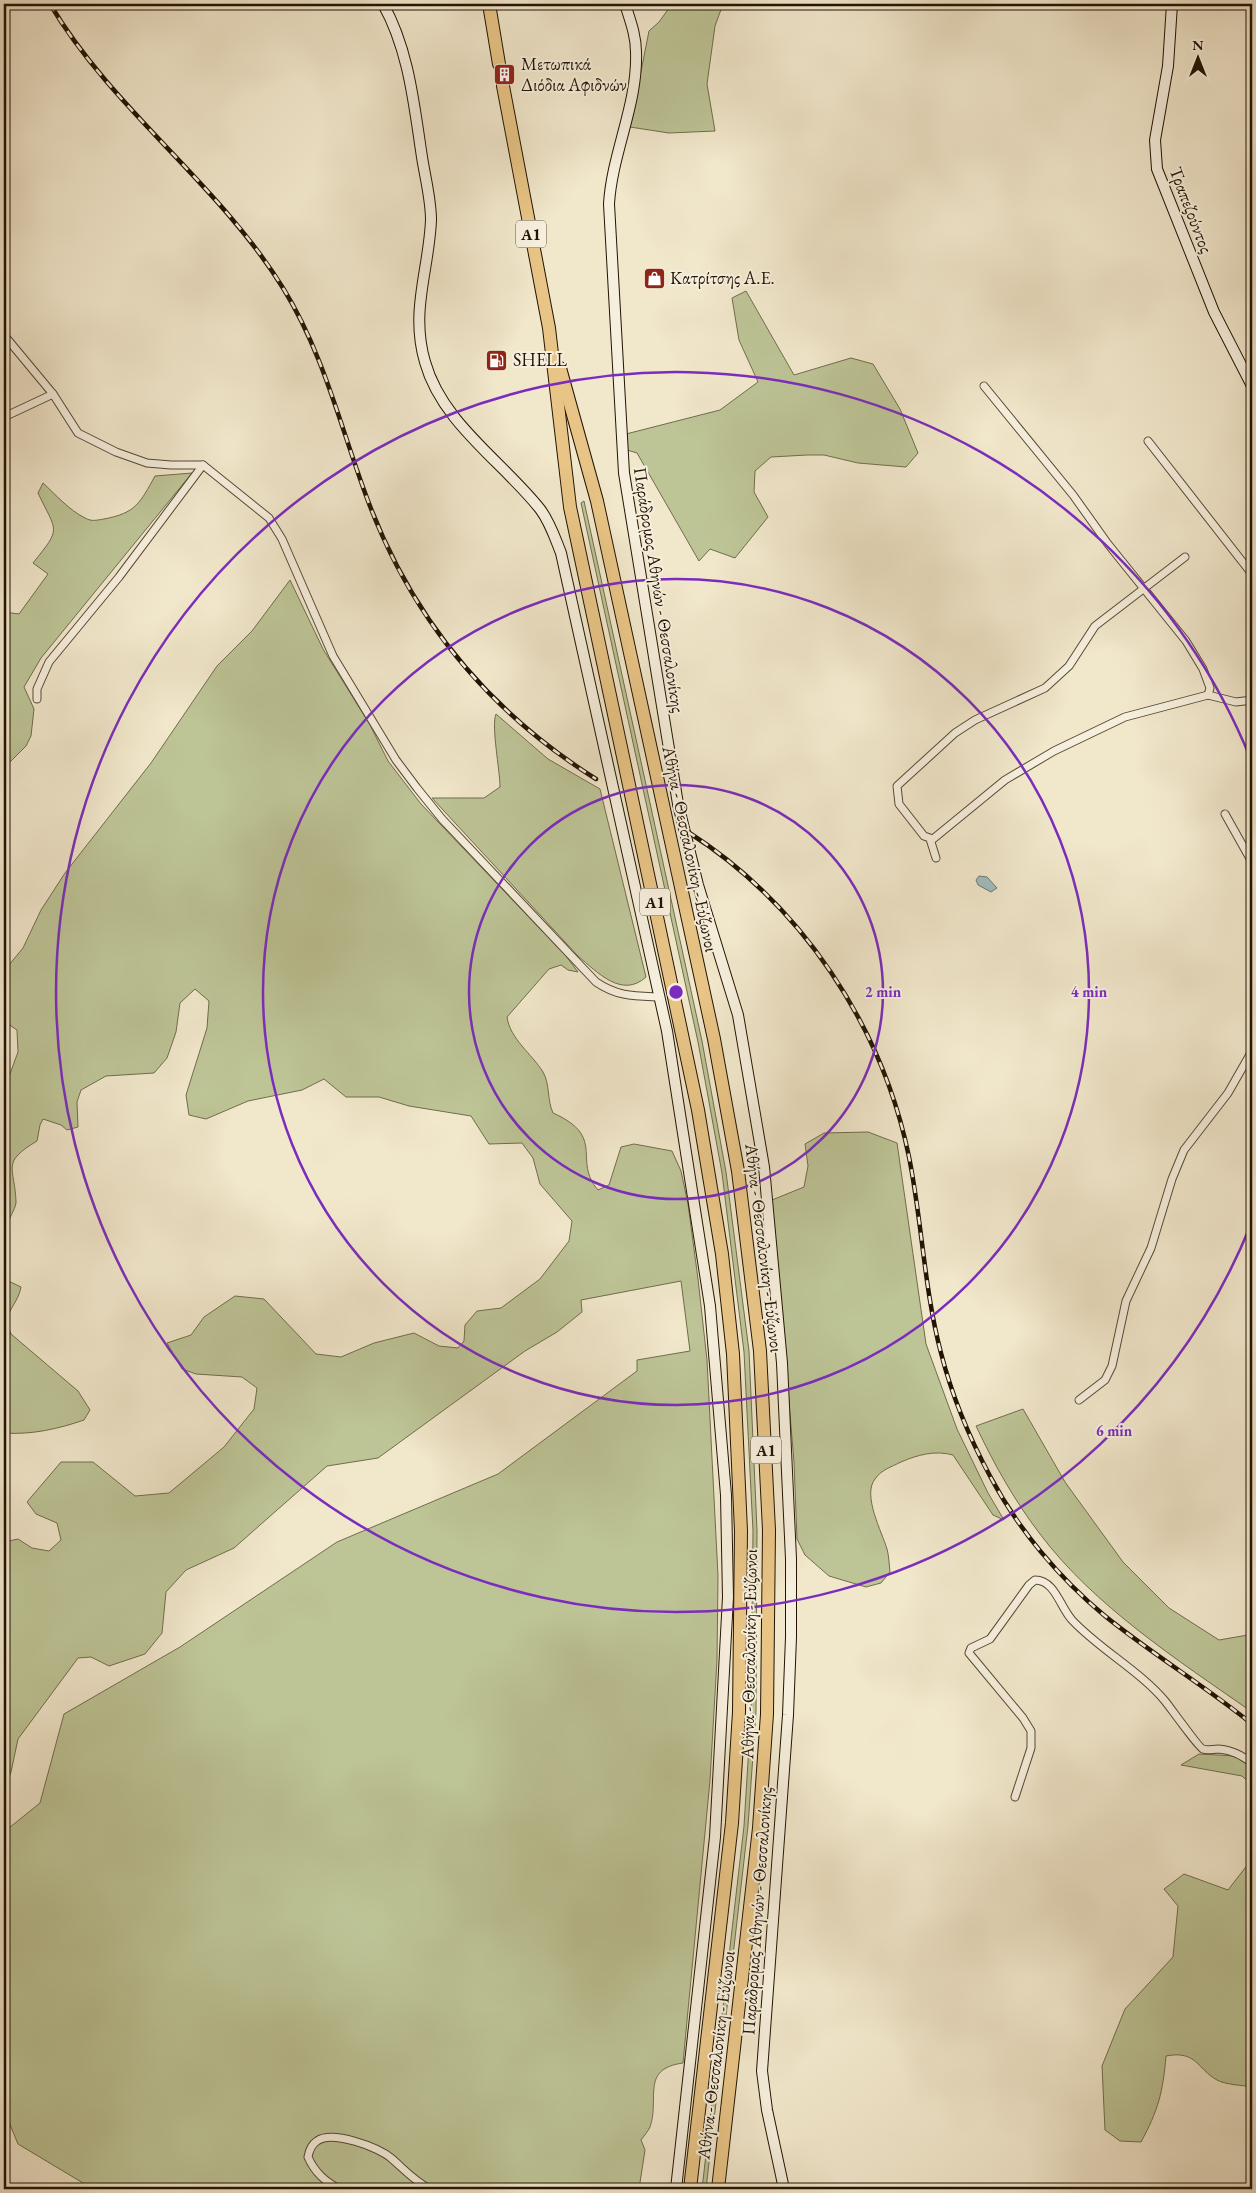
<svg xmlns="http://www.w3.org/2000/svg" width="1256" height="2193" font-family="'EB Garamond',serif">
	<rect width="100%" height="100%" fill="#f1e7cb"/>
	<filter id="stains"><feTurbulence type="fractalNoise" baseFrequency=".004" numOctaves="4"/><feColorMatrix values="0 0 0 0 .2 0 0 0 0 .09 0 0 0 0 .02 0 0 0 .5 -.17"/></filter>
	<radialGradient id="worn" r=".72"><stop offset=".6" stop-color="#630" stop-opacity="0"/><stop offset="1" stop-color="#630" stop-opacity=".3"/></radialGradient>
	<g fill="#bdc496" stroke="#706c4c">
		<polygon points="672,4 723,4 715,26 707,84 715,131 669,133 630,127 649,31 659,22"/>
		<polygon points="746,291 794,375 851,358 873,364 900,409 918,453 906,467 858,463 824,455 807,455 771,457 755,471 754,492 768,517 735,558 710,549 699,561 637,453 627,450 626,434 720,410 758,382 739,340 732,298"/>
		<path d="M192,473l-151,185 -17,29 10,22 -3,27 -5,10 -22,22v-156l15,2 29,-40 -15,-11c29,-36 24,-30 5,-70l5,-10c13,12 26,27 42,35 7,4 12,2 19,1 32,-6 36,-16 51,-43z"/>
		<polygon points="584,501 702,1041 726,1172 749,1351 757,1530 756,1712 748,1826 706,2189 702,2189 744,1826 751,1713 753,1531 744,1352 722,1173 698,1042 581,503"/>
		<path d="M290,580l33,69 47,76 18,36 33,43 145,152 12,16 -10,-2 -7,-5 -12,4 -42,48c3,22 25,37 36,55 7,12 4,28 10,41 54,24 19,47 45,77l11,-5 12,-38 13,-3 38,7 9,20 7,33 10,75 9,81 11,216 -1,84 -7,120 -27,283c-43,6 -23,35 -33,64 -2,4 -6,9 -9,13l4,10 -6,39h-546l-75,-45 -14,-34v-278l36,-29 24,-89 116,-67 157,-105 161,-68 139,-103v-11l53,-9 -9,-70 -100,19 1,12 -25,20 -32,19 -147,107 -51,8 -93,82 -48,22 -20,22 -4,41 -17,21 -36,12 -18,-9 -13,1 -60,81 -7,33 -7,17v-247l14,-3 14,9 17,3 12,-11 -4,-17 -21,-9 -9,-12 34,-40h32l42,34 34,-3 55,-46 30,-38 3,-21 -15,-11 -46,-3 -14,-5 -15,-26 24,-8 13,-18 31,-21 29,3 52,55 25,3 33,-14 40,-10 25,13 19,2 6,-7 1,-16 12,-14 24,-3 39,-29 29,-38 3,-20 -32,-37 -7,-26 -11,-15 -33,1 -18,-28 -62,-10 -30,-9h-33l-22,-18 -22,11 -54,11 -42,18 -17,-4 -3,-20 21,-67 2,-27 -14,-12 -15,14 -4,29 -9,26 -13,15 -48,3 -25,14 -4,12 1,25 -11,3 -6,-5 -18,-6 -3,6 -3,16c-37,22 -22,26 -21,61 0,5 -5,13 -7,18l-5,-1v-129l14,-38 -1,-22 -9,-6 -4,3v-56l19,-23 18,-38 24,-37 86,-110 66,-97 35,-35z"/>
		<path d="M496,714l52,45 52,30 46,188c-24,22 -49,-5 -68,-21l-146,-158h52l16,-11c0,-17 -9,-61 -4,-73z"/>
		<path d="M868,1132l29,11 29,201 31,85 31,64 16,27 -11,-5 -40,-60c-18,-5 -36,0 -52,7 -10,5 -20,8 -26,17 -13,16 7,53 12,70 2,7 2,15 3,23l-9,11 -15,4 -37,-11 -24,-21 -8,-16 -3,-77 -22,-262 32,-13 4,-21 -3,-22 19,-11z"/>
		<path d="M4,1279l17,8c-4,21 -20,24 -10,47l67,57 12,19 -6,10c-26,9 -53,15 -80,13z"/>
		<path d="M1023,1409l42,73 58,80 46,46 50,32 29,-5 4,-4v81c-73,-51 -158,-106 -212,-178 -26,-34 -46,-70 -64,-108z"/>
		<polygon points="1199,1754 1236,1756 1252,1768 1252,1785 1242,1776 1181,1765"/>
		<path d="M1252,1859v228c-10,-2 -26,-2 -35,-7 -20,-11 -20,-30 -51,-24 -3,36 -8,55 -25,86l-21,-1 -15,-11 -3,-64 23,-57 48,-52 5,-51 -14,-17 20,-15 44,16z"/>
	</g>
	<polygon fill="#a0bdc2" stroke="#6e7976" points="979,876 987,877 997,888 991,892 978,885 976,880"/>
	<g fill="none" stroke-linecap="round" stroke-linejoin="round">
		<polyline stroke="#d2c7ad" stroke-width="12" stroke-dasharray="12 6" stroke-linecap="butt" points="499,64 503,86"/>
		<defs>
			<g id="street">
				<path d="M4,335l49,59 25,39 38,19 31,11 24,2h32l66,53 13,21 51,117 63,104 21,28 25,31 154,163c22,15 39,14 64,15"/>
				<polyline points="984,386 1073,495 1108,544 1186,641 1203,669 1210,688 1208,695"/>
				<polyline points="4,417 53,394"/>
				<polyline points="1148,441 1252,574"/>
				<polyline points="1185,557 1095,626 1069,666 1045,688 975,720 955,733 897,786 899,804 924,836 933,839 1005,780 1054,751 1125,717 1208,695 1236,702 1252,700"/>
				<polyline points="37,699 37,689 49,662 119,577 203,465"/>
				<polyline points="1225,814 1252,862"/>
				<polyline points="930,839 936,858"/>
				<polyline points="1079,1400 1105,1380 1112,1366 1126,1301 1151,1248 1172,1179 1184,1150 1228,1093 1252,1051"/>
				<path d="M1015,1797l16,-49v-17l-8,-13 -54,-65 2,-5 19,-9 39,-54 6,-5c20,0 25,27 37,40 27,29 68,51 93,81 5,6 34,47 38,48 4,2 10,0 15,0 14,1 23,6 34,14"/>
				<path d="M339,2189c-14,-8 -24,-16 -31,-32 1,-6 3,-12 9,-16 15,-11 61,6 74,17 13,11 23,23 39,31"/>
			</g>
			<g id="secondary">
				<path d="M383,4c26,46 31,101 39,153 3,20 9,42 9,63 -2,50 -21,91 -6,142 17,61 77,99 115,147 10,13 15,29 21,44l106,478 43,275 16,189 2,102 -13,240 -39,352"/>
				<path d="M625,4c5,16 11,31 11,48 2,52 -24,101 -27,152l15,269 54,331 20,81 40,130 26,152 18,196 9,196v78l-3,78 -26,356 5,39 17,79"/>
				<polyline points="1172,4 1168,66 1155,140 1157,169 1214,312 1252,386"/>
			</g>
			<g id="highway">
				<polyline points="489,4 499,64"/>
				<polyline points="503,86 549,328 570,507 698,1110 722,1254 733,1354 741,1531 739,1712 732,1823 690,2189"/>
				<polyline points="560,368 597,501 714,1039 738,1171 760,1351 769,1530 767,1714 759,1828 718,2189"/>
			</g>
		</defs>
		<use href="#street" stroke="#564835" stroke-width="9"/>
		<use href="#secondary" stroke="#221303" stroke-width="12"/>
		<use href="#highway" stroke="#221303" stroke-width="14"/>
		<use href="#street" stroke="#f6efdd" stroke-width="7"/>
		<use href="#secondary" stroke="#f6efdd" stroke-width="10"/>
		<use href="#highway" stroke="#e8c486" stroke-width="12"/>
		<defs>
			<g id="rail">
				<path d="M50,4c63,106 168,179 233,284 39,63 56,133 81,202 44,124 121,219 232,289"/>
				<path d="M688,832c113,72 194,193 221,325 13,64 15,132 32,196 11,43 28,84 49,123 28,53 69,102 115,140 47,38 100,70 147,108"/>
			</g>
		</defs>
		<use href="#rail" stroke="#221303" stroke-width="4.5"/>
		<use href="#rail" stroke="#f6efdd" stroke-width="2.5" stroke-dasharray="8" stroke-linecap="butt"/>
	</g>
	<g fill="none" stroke="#7b2cbf" stroke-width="2.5">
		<circle cx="676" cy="992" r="207"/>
		<circle cx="676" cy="992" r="413"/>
		<path d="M1251 1224A620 620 0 1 1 1251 760"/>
	</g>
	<defs>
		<symbol id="building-square" viewBox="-11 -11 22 22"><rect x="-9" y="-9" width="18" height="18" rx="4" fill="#8f2418" stroke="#f6efdd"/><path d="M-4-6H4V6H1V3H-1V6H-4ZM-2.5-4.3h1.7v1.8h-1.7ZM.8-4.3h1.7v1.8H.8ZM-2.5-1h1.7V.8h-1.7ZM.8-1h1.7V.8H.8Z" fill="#fff"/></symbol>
		<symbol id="shop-square" viewBox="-11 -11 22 22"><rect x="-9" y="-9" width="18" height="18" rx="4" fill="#8f2418" stroke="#f6efdd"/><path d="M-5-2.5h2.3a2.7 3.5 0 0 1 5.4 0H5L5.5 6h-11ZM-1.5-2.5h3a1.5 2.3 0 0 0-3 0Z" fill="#fff"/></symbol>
		<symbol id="fuel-square" viewBox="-11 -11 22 22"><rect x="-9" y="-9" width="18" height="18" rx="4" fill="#8f2418" stroke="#f6efdd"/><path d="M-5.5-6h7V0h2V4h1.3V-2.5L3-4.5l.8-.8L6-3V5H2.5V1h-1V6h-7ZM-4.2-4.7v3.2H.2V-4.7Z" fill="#fff"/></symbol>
	</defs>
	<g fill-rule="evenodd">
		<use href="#building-square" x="492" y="62" width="25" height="25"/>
		<use href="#shop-square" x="642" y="266" width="25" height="25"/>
		<use href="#fuel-square" x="484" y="348" width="25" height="25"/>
	</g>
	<g text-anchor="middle" stroke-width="4" stroke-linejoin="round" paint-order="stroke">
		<g fill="#f6efdd" stroke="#625544" stroke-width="1">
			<rect x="516" y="220.5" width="30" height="27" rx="4"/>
			<rect x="640" y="888.5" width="30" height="27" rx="4"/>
			<rect x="751" y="1436.5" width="30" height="27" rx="4"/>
		</g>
		<g font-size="16" font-weight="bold" fill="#221303">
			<text x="531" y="240">Α1</text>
			<text x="655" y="908">Α1</text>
			<text x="766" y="1456">Α1</text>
		</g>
		<g font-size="18" fill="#221303" stroke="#f6efdd" text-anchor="start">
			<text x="521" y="70">Μετωπικά<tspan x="521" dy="21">Διόδια Αφιδνών</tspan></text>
			<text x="670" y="284">Κατρίτσης Α.Ε.</text>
			<text x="513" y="366">SHELL</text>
		</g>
		<g font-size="18" fill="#221303" stroke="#f6efdd">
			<text transform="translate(1191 210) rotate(69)" y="6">Τραπεζούντος</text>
			<text transform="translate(659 590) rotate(81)" y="6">Παράδρομος Αθηνών - Θεσσαλονίκης</text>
			<text transform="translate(690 849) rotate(78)" y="6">Αθήνα - Θεσσαλονίκη - Εύζωνοι</text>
			<text transform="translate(764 1248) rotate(83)" y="6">Αθήνα - Θεσσαλονίκη - Εύζωνοι</text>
			<text transform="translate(749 1654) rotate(-89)" y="6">Αθήνα - Θεσσαλονίκη - Εύζωνοι</text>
			<text transform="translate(757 1911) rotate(-86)" y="6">Παράδρομος Αθηνών - Θεσσαλονίκης</text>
			<text transform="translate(716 2055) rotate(-83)" y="6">Αθήνα - Θεσσαλονίκη - Εύζωνοι</text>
		</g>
	</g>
	<circle cx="676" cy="992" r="8" fill="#7b2cbf" stroke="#f6efdd" stroke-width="2.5"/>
	<g font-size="15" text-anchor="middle" font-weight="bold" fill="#7b2cbf" stroke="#f6efdd" stroke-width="4" stroke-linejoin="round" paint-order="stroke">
		<text x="883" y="997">2 min</text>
		<text x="1089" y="997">4 min</text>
		<text x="1114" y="1436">6 min</text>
	</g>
	<rect width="1256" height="2193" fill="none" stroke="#f1e7cb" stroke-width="20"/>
	<rect x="5" y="5" width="1246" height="2183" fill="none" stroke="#221303" stroke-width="2.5"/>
	<rect x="10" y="10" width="1236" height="2173" fill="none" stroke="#221303"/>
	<g transform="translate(1198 58)" stroke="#f6efdd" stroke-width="4" paint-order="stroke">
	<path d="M0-4L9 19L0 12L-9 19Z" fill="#221303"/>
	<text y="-8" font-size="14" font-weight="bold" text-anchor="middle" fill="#221303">N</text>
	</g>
	<rect width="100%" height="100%" filter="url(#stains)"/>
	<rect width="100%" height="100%" fill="url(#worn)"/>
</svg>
